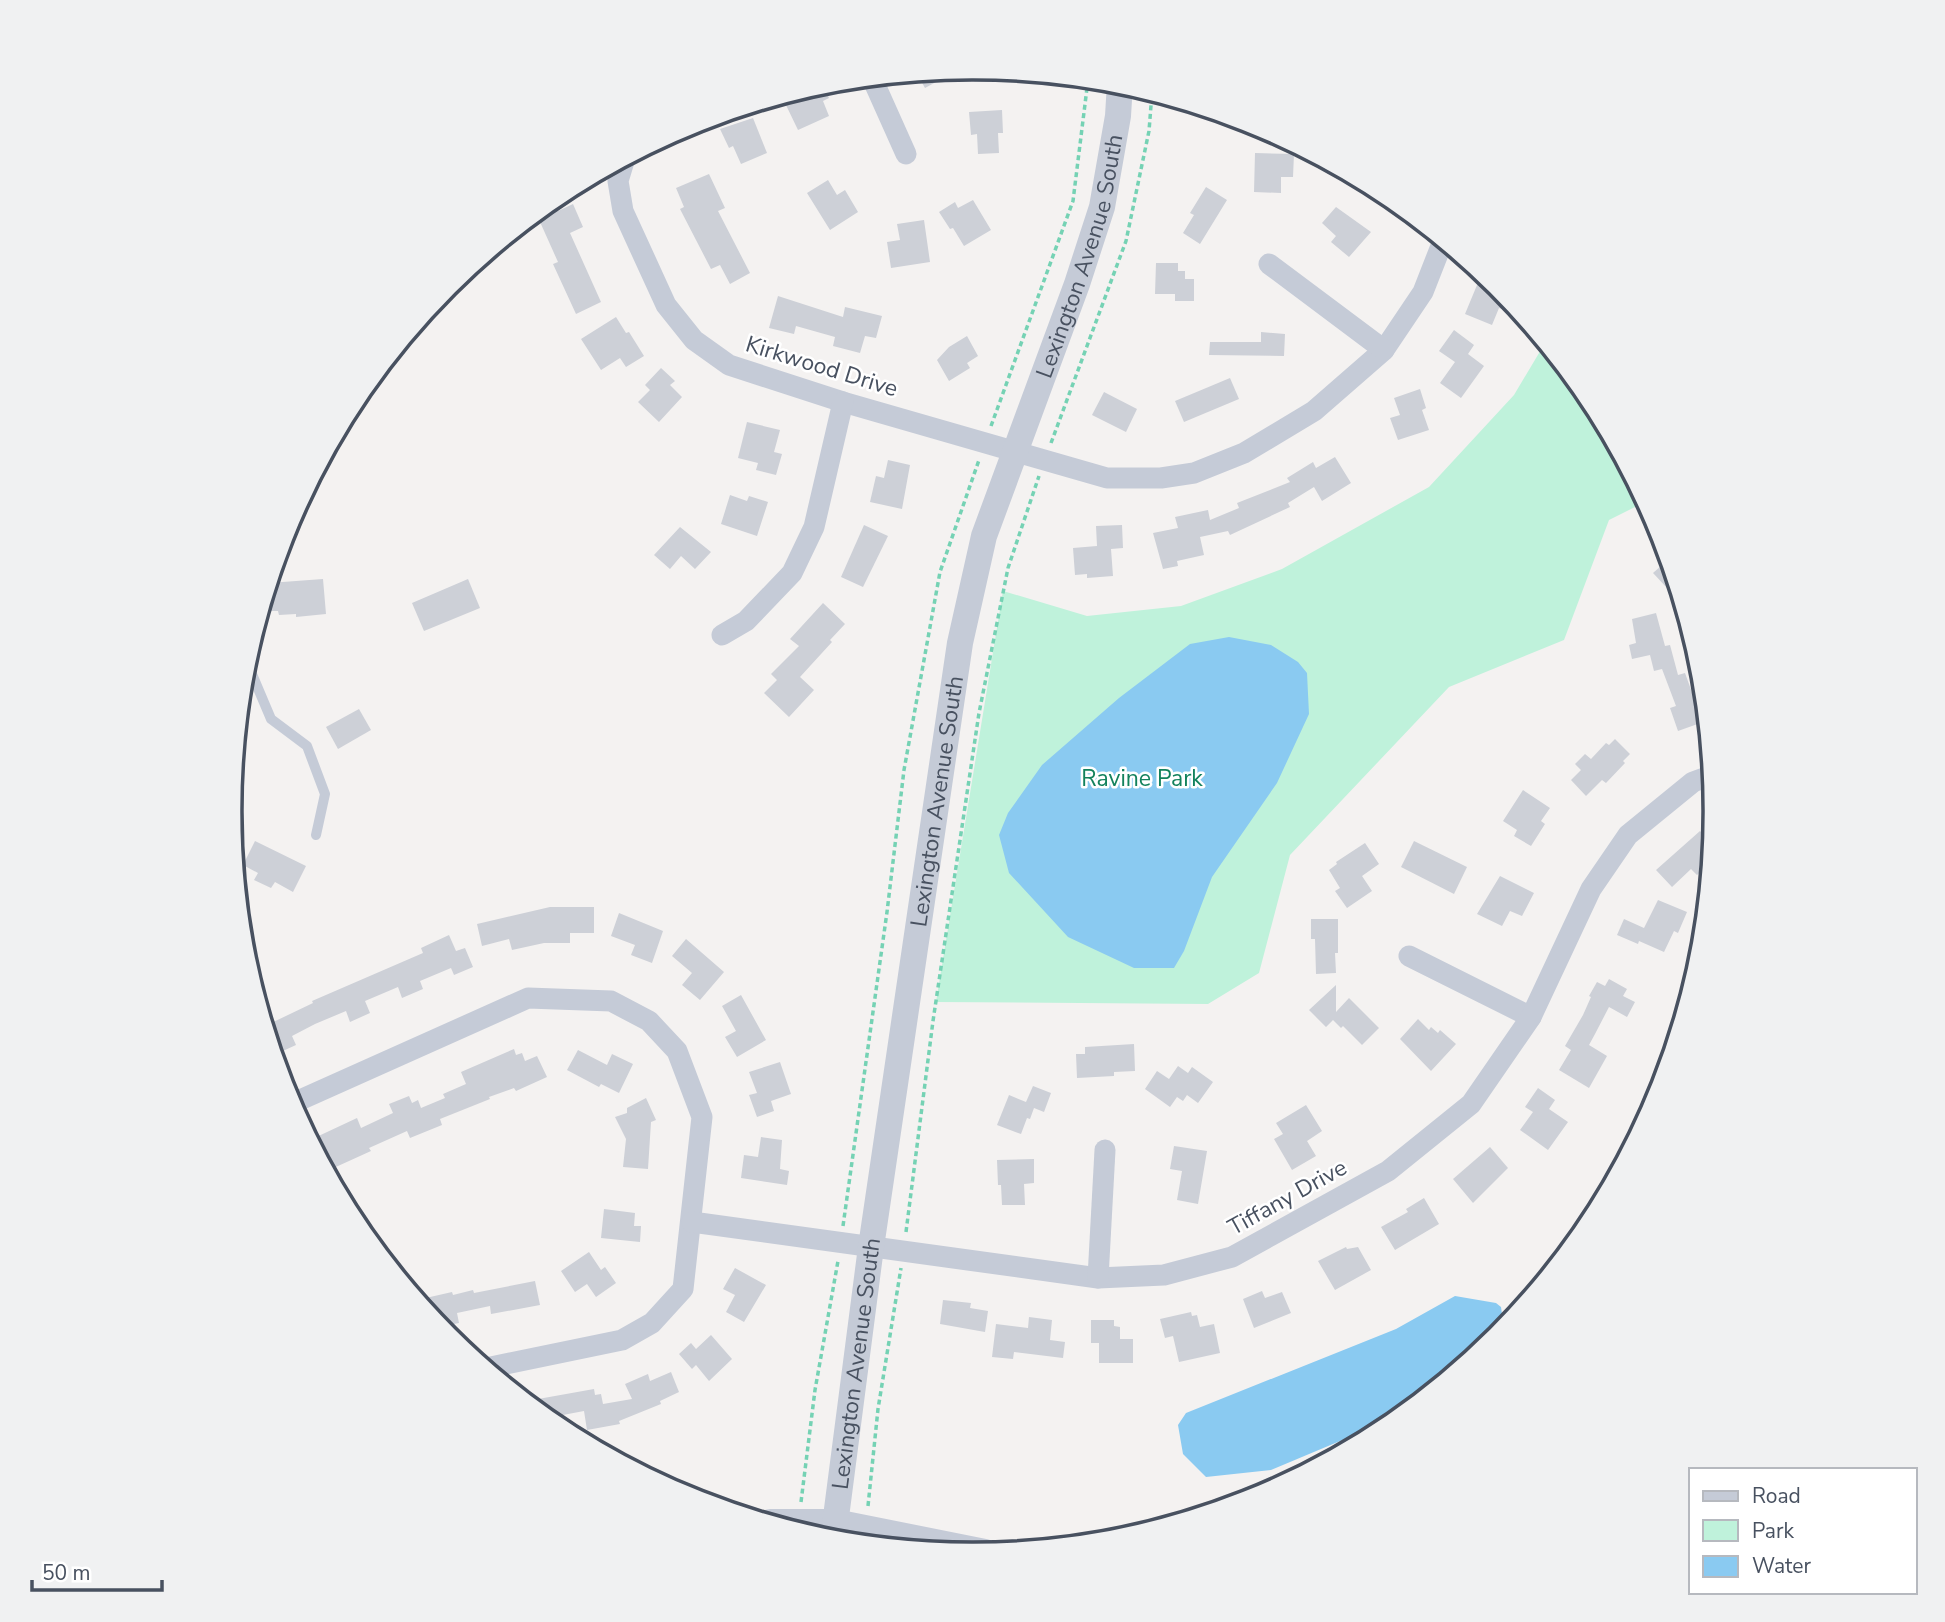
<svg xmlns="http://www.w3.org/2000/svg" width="1945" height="1622" font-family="'Nunito Sans',sans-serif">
	<rect width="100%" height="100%" fill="#f4f2f1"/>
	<polygon fill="#bff2db" points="1545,343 1590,399 1645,502 1609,520 1564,640 1449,687 1290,855 1259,973 1208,1004 936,1002 1003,591 1087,616 1181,606 1282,569 1429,487 1514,395"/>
	<g fill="#8acaf1">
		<polygon points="1229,637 1271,645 1298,662 1307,673 1309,714 1277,783 1212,877 1184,951 1174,968 1134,968 1068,937 1009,873 999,835 1008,813 1042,765 1119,698 1190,644"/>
		<polygon points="1455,1296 1496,1303 1501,1307 1504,1328 1497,1336 1402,1415 1271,1470 1206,1477 1183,1454 1178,1425 1186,1413 1396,1329"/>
	</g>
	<g fill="#cdd0d7">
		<polygon points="958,70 925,88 917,74 927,73"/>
		<polygon points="823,84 829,98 823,101 829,116 798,130 785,103"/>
		<polygon points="1002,110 1003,133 998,133 999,153 978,154 977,134 971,135 969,112"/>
		<polygon points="753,118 767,153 741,164 733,146 729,148 720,129"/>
		<polygon points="1255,153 1294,154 1293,177 1281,177 1281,193 1254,192"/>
		<polygon points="709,174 725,208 718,211 750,273 730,284 720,265 711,269 680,209 684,207 676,188"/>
		<polygon points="828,180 837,195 845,190 858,212 830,230 807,193"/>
		<polygon points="1206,187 1227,200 1200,244 1183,233 1194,215 1190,213"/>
		<polygon points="559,194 558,211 573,204 583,227 570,233 601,302 576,314 553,264 558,262 536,213"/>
		<polygon points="973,200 991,230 964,246 953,228 950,229 939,212 955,202 958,208"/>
		<polygon points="1336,207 1371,232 1349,257 1331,242 1336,236 1322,223"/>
		<polygon points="924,220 930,262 891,268 887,242 900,240 897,224"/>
		<polygon points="1156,263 1178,263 1178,271 1185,271 1185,279 1194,279 1194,301 1175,301 1175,294 1155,294"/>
		<polygon points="1482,273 1507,297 1502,309 1499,308 1492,325 1465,314"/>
		<polygon points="778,296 843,317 845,307 882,316 876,338 865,336 860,353 833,346 835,337 796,326 794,334 769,328"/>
		<polygon points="616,317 626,333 629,332 644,356 626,367 620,358 601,370 581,339"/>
		<polygon points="1454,330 1474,345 1468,354 1484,366 1461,398 1440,383 1455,362 1439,351"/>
		<polygon points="1261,332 1285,334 1284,356 1209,355 1210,342 1261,342"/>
		<polygon points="967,336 978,356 967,363 970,368 949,381 937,360 949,347"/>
		<polygon points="661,368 675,381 670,385 682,397 659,422 638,402 650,390 645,385"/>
		<polygon points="1230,378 1239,399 1184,422 1175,401"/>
		<polygon points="1420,389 1426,408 1422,410 1429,430 1398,440 1390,418 1400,415 1394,398"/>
		<polygon points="1104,392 1137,409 1126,432 1092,415"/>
		<polygon points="747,422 780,430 774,452 782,454 776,475 756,470 758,463 738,458"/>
		<polygon points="1335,457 1351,483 1322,501 1314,487 1288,503 1290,507 1230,535 1228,531 1200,537 1204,555 1177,561 1178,566 1163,569 1153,533 1178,528 1175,517 1208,510 1210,520 1239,508 1237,503 1290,482 1287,478 1313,462 1316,468"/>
		<polygon points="888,460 910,465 902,509 870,502 876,476 884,478"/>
		<polygon points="730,495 747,501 749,496 768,502 757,536 721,524"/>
		<polygon points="864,525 888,536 863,587 841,577"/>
		<polygon points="1122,525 1123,548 1111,549 1113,576 1087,578 1087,574 1075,575 1073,548 1097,546 1096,526"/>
		<polygon points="680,527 711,552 695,569 681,556 670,569 654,555"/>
		<polygon points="1669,559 1675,581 1667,588 1653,573"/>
		<polygon points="323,579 326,614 296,617 296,614 279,615 278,611 269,611 267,590 269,583"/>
		<polygon points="468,579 480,608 424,631 412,603"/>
		<polygon points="823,603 845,624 830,640 832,642 800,677 814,690 789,717 764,693 777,680 771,674 799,646 790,639"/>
		<polygon points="1656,613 1665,646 1670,645 1678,675 1685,673 1694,698 1700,696 1706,713 1706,721 1678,731 1670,708 1676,706 1662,669 1654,671 1650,655 1632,659 1629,645 1636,643 1632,619"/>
		<polygon points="359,709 371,730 338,749 326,727"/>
		<polygon points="1615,739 1630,754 1623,761 1625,763 1606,783 1602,780 1586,796 1571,780 1581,770 1575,764 1585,754 1591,759 1606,743 1609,745"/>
		<polygon points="1523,790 1550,808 1541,821 1545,824 1531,846 1514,836 1517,830 1503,821"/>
		<polygon points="1700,831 1712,844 1712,849 1703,857 1709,864 1697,875 1691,869 1672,887 1656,870"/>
		<polygon points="255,841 306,866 293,892 275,882 271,888 254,880 258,873 243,865"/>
		<polygon points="1414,841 1467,867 1454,894 1401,867"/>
		<polygon points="1365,843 1379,864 1362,876 1372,891 1347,908 1335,891 1340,888 1329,870 1337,864 1336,862"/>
		<polygon points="1500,876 1534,893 1522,916 1510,911 1502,926 1477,914"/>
		<polygon points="1658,900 1687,912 1678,933 1674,931 1664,952 1639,941 1638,944 1617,935 1624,919 1644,928"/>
		<polygon points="550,907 594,907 594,933 570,933 570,943 544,943 512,950 509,939 482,946 477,924"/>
		<polygon points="619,913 663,931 652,963 631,955 635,945 611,936"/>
		<polygon points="1311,919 1338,919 1338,953 1335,953 1336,973 1316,974 1315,939 1311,939"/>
		<polygon points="449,935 456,951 465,948 473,967 454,975 451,968 420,981 423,989 402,998 398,987 365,1001 370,1013 350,1022 346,1011 315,1024 292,1036 296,1045 274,1055 265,1026 313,1003 312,1001 423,953 421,948"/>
		<polygon points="686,939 724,972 700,1000 682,985 692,973 672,956"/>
		<polygon points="1609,979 1627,989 1623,996 1635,1002 1627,1017 1609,1007 1595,1034 1589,1045 1607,1056 1589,1088 1559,1070 1571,1050 1565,1046 1583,1015 1591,997 1589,996 1597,982 1605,986"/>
		<polygon points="1336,985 1336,1012 1349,998 1379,1028 1362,1045 1343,1026 1341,1028 1333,1020 1326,1027 1309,1010"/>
		<polygon points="741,995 766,1040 737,1057 725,1037 736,1031 722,1006"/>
		<polygon points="1418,1019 1429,1030 1431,1027 1438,1033 1440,1030 1456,1044 1431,1071 1400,1039"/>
		<polygon points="1134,1044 1135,1071 1114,1072 1114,1076 1077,1078 1076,1054 1085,1054 1085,1047"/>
		<polygon points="514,1049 516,1055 522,1053 525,1061 537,1056 547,1077 516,1091 514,1088 489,1097 490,1099 440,1119 442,1125 410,1138 407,1131 369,1148 371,1151 327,1171 310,1140 357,1118 361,1128 393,1113 389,1104 409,1096 412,1103 418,1100 421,1108 445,1098 443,1094 466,1084 461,1072"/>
		<polygon points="578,1050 607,1065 612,1054 633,1064 619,1093 601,1084 599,1087 567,1070"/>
		<polygon points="780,1062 791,1094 771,1101 774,1111 757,1117 749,1095 757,1093 749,1072"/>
		<polygon points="1178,1066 1188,1073 1192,1067 1213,1082 1198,1103 1187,1095 1183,1101 1177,1097 1170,1107 1145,1089 1157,1071 1169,1079"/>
		<polygon points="1033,1086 1051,1093 1044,1112 1034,1108 1030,1119 1027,1118 1021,1134 997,1125 1009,1095 1026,1102"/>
		<polygon points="1538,1088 1555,1100 1549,1109 1568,1122 1548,1150 1520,1130 1533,1112 1525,1107"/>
		<polygon points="646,1098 656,1120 651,1122 648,1169 623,1167 626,1139 615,1117 627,1113 627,1108"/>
		<polygon points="1306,1105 1322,1131 1307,1141 1316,1156 1292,1170 1274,1139 1283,1134 1276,1123"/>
		<polygon points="761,1137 782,1140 780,1169 789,1171 787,1185 741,1178 744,1155 758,1157"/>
		<polygon points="1174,1146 1207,1151 1198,1204 1177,1200 1182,1171 1170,1169"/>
		<polygon points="1490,1147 1508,1168 1473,1203 1453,1179"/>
		<polygon points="1034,1159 1034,1183 1024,1184 1025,1205 1002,1205 1001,1185 998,1185 997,1160"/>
		<polygon points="1424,1198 1439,1224 1395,1250 1381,1227 1408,1212 1406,1209"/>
		<polygon points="604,1209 635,1213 634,1226 641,1226 640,1242 601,1238"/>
		<polygon points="1346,1247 1347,1249 1358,1247 1371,1270 1335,1290 1318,1261"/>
		<polygon points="589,1252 601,1270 605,1267 616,1283 596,1297 587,1284 575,1292 561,1271"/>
		<polygon points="735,1268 766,1285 744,1322 726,1312 735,1295 723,1289"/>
		<polygon points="535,1281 540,1305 491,1314 490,1306 457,1313 459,1323 439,1327 417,1300 452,1292 453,1295 473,1290 474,1293"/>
		<polygon points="1262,1291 1265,1298 1282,1292 1291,1313 1254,1328 1243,1299"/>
		<polygon points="943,1300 971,1303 970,1308 988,1311 985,1332 940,1324"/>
		<polygon points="1191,1312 1192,1316 1197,1315 1200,1327 1214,1324 1220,1353 1179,1362 1173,1336 1165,1338 1160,1319"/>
		<polygon points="1029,1317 1052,1320 1050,1340 1065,1342 1063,1358 1014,1352 1013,1359 992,1357 996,1324 1028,1328"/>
		<polygon points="1091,1320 1114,1320 1114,1326 1120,1327 1120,1339 1133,1339 1133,1363 1099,1363 1099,1343 1091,1343"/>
		<polygon points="711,1335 732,1359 709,1381 696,1365 692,1369 679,1354 691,1343 696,1349"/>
		<polygon points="671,1372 679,1392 660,1401 661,1404 619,1421 620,1424 587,1430 584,1411 547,1418 527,1401 594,1389 595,1395 601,1394 603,1404 632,1399 625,1384 648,1374 650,1381"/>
	</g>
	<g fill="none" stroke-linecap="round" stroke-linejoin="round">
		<g stroke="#75d2b4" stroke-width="3.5" stroke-dasharray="5 3.5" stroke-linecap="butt">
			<polyline points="991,426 1073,201 1088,80"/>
			<polyline points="1051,443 1126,241 1149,131 1152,93"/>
			<polyline points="843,1226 887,912 904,770 940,572 979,460"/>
			<polyline points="906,1232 933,1021 979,713 1008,568 1039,476"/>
			<polyline points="801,1502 815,1390 838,1261"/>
			<polyline points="868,1506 878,1409 901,1268"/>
		</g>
		<polyline stroke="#c5cbd7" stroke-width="10" points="246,660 271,719 307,746 325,794 316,835"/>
		<g stroke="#c5cbd7" stroke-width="21">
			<polyline points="872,78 906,154"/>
			<polyline points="625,158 618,181 623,211 666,305 694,340 729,365 843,402 1107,478 1161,478 1194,473 1244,453 1314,411 1384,350 1423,292 1443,241"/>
			<polyline points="1269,264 1384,350"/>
			<polyline points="722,635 746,621 792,573 814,527 843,402"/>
			<polyline points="1409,956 1531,1017"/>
			<polyline points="291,1104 528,998 611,1001 649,1021 677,1051 702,1117 683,1289 652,1323 622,1340 486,1368"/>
			<polyline points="692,1222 1098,1278 1164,1275 1232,1257 1388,1171 1471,1104 1531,1017 1591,889 1628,835 1693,782 1712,775"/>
			<polyline points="1098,1278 1105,1150"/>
		</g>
		<g stroke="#c5cbd7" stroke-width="26">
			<polyline points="770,1522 835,1522 985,1552"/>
			<path id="s1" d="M833,1540l38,-293 89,-604 24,-107 93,-252 25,-77 16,-91 2,-33"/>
		</g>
	</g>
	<g text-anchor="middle" stroke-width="5" stroke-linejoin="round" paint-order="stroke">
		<g font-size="23" fill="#485160" stroke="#fff">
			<text dy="8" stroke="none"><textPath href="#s1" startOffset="1312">Lexington Avenue South</textPath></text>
			<text transform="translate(822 366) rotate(17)" y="8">Kirkwood Drive</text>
			<text dy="8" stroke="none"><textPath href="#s1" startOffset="746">Lexington Avenue South</textPath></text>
			<text transform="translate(1287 1197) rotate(-29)" y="8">Tiffany Drive</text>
			<text dy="8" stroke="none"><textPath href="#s1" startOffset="178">Lexington Avenue South</textPath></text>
		</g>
		<g font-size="23" fill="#13825d" stroke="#fff">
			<text x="1142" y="786">Ravine Park</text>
		</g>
	</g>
	<path d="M0 0H1945V1622H0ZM972 80H973A730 730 0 0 1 1703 810V812A730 730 0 0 1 973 1542H972A730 730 0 0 1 242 812V810A730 730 0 0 1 972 80Z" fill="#f0f1f2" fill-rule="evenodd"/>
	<path fill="none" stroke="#485160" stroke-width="3.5" d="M972 80H973A730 730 0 0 1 1703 810V812A730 730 0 0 1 973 1542H972A730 730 0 0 1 242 812V810A730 730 0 0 1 972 80Z"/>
	<rect x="1689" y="1468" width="228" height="126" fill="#ffffff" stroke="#b6b9bf" stroke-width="2"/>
	<rect x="1703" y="1491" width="35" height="10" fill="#c5cbd7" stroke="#b6b9bf" stroke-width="2"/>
	<text x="1752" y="1503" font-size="21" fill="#485160">Road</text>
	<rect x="1703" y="1520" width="35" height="21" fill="#bff2db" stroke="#b6b9bf" stroke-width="2"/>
	<text x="1752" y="1538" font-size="21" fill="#485160">Park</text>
	<rect x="1703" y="1556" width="35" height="21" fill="#8acaf1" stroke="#b6b9bf" stroke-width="2"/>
	<text x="1752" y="1573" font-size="21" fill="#485160">Water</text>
	<path d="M32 1580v10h130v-10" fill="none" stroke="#485160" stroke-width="3.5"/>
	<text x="42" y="1580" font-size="21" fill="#485160" stroke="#ffffff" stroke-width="5" paint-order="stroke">50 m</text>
</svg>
